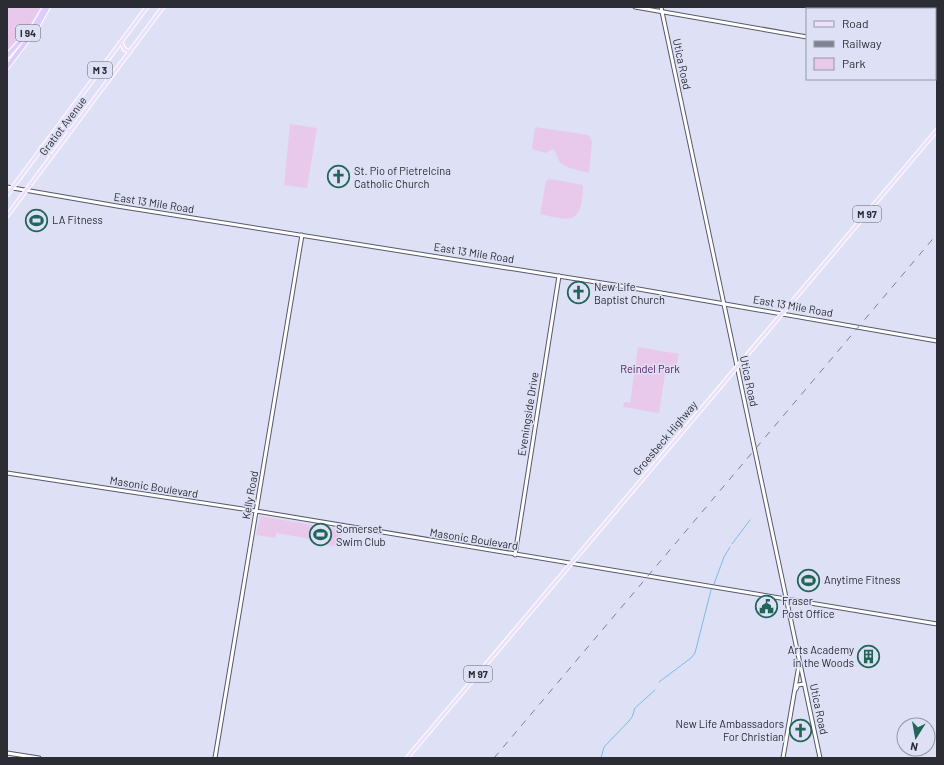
<svg xmlns="http://www.w3.org/2000/svg" width="944" height="765" font-family="Barlow,sans-serif">
	<rect width="100%" height="100%" fill="#dee0f5"/>
	<g fill="#e8c9ec">
		<polygon points="7,7 41,7 28,28 7,51"/>
		<polygon points="290,124 317,128 307,188 284,185"/>
		<polygon points="535,127 589,135 592,142 589,173 570,168 560,163 554,149 545,153 532,149"/>
		<path d="M550,179l33,6c0,8 -1,26 -8,31 -6,6 -27,0 -35,-2l6,-33z"/>
		<polygon points="638,347 679,354 676,369 666,368 659,413 623,407 624,402 630,403"/>
		<polygon points="260,516 342,530 340,547 322,544 322,541 276,533 275,538 256,535"/>
	</g>
	<g fill="none" stroke-linecap="round" stroke-linejoin="round">
		<g stroke="#7abce9" stroke-width="1">
			<polyline points="732,544 750,520"/>
			<polyline points="714,584 724,557 730,547"/>
			<polyline points="659,682 691,658 695,653 711,590"/>
			<polyline points="601,758 604,747 629,721 632,717 635,708 655,690"/>
		</g>
		<defs>
			<g id="secondary">
				<polyline points="635,7 807,37"/>
				<polyline points="661,7 820,758"/>
				<polyline points="935,58 937,58"/>
				<polyline points="7,187 117,206 621,286 937,341"/>
				<polyline points="7,473 256,511 937,624"/>
				<polyline points="515,555 559,276"/>
				<polyline points="796,689 798,685 804,684"/>
				<polyline points="7,753 39,758"/>
				<polyline points="215,758 302,235"/>
				<polyline points="783,758 799,665"/>
			</g>
			<g id="primary">
				<polyline points="121,42 124,49 130,52"/>
				<polyline points="100,70 106,74 108,81"/>
				<polyline points="62,122 65,129 71,131"/>
				<polyline points="41,148 47,150 51,157"/>
				<polyline points="7,195 147,7"/>
				<polyline points="7,216 163,7"/>
				<polyline points="407,758 937,130"/>
			</g>
			<g id="highway">
				<polyline points="7,56 34,26 45,7"/>
				<polyline points="7,67 35,30 48,7"/>
			</g>
		</defs>
		<use href="#secondary" stroke="#57596b" stroke-width="5"/>
		<use href="#primary" stroke="#fff" stroke-width="5"/>
		<use href="#highway" stroke="#fff" stroke-width="6"/>
		<use href="#secondary" stroke="#fff" stroke-width="3"/>
		<use href="#primary" stroke="#ebe1fd" stroke-width="3"/>
		<use href="#highway" stroke="#decdfc" stroke-width="4"/>
		<polyline stroke="#808290" stroke-width="1" stroke-dasharray="7 7" stroke-linecap="butt" points="494,758 937,234"/>
	</g>
	<defs>
		<symbol id="church-ring" viewBox="-11 -11 22 22"><circle r="9.5" fill="#dee0f5" stroke="#216659" stroke-width="1.5"/><path d="M-1.2-6h2.4v3.5h3.3v2.4h-3.3V6h-2.4V-.1h-3.3v-2.4h3.3Z" fill="#216659"/></symbol>
		<symbol id="stadium-ring" viewBox="-11 -11 22 22"><circle r="9.5" fill="#dee0f5" stroke="#216659" stroke-width="1.5"/><path d="M0-5a6.5 5 0 1 0 0 10a6.5 5 0 1 0 0-10ZM-3.5-1.8h7v3.6h-7Z" fill="#216659"/></symbol>
		<symbol id="civic-ring" viewBox="-11 -11 22 22"><circle r="9.5" fill="#dee0f5" stroke="#216659" stroke-width="1.5"/><path d="M-.6-6.5H3V-4.5H.6V-3L4-1V1h2V6H-6V1h2V-1L-.6-3ZM-1.2 2.5V6h2.4V2.5Z" fill="#216659"/></symbol>
		<symbol id="building-ring" viewBox="-11 -11 22 22"><circle r="9.5" fill="#dee0f5" stroke="#216659" stroke-width="1.5"/><path d="M-4-6H4V6H1V3H-1V6H-4ZM-2.5-4.3h1.7v1.8h-1.7ZM.8-4.3h1.7v1.8H.8ZM-2.5-1h1.7V.8h-1.7ZM.8-1h1.7V.8H.8Z" fill="#216659"/></symbol>
	</defs>
	<g fill-rule="evenodd">
		<use href="#church-ring" x="326" y="164" width="25" height="25"/>
		<use href="#stadium-ring" x="24" y="208" width="25" height="25"/>
		<use href="#church-ring" x="566" y="280" width="25" height="25"/>
		<use href="#stadium-ring" x="308" y="522" width="25" height="25"/>
		<use href="#stadium-ring" x="796" y="568" width="25" height="25"/>
		<use href="#civic-ring" x="754" y="594" width="25" height="25"/>
		<use href="#building-ring" x="856" y="644" width="25" height="25"/>
		<use href="#church-ring" x="788" y="718" width="25" height="25"/>
	</g>
	<g text-anchor="middle" stroke-width="3" stroke-linejoin="round" paint-order="stroke">
		<g fill="#dee0f5" stroke="#61626e" stroke-width="1">
			<rect x="16" y="25" width="24" height="16" rx="3"/>
			<rect x="88" y="62" width="24" height="16" rx="3"/>
			<rect x="853" y="206" width="28" height="16" rx="3"/>
			<rect x="464" y="666" width="28" height="16" rx="3"/>
		</g>
		<g font-size="10" font-weight="bold" fill="#2b2c34">
			<text x="28" y="37">I 94</text>
			<text x="100" y="74">M 3</text>
			<text x="867" y="218">M 97</text>
			<text x="478" y="678">M 97</text>
		</g>
		<g font-size="11" fill="#2b2c34" stroke="#dee0f5">
			<text transform="translate(682 64) rotate(78)" y="4">Utica Road</text>
			<text transform="translate(63 126) rotate(-53)" y="4">Gratiot Avenue</text>
			<text transform="translate(154 203) rotate(9)" y="4">East 13 Mile Road</text>
			<text transform="translate(474 253) rotate(9)" y="4">East 13 Mile Road</text>
			<text transform="translate(793 306) rotate(10)" y="4">East 13 Mile Road</text>
			<text transform="translate(749 381) rotate(78)" y="4">Utica Road</text>
			<text transform="translate(528 414) rotate(-81)" y="4">Eveningside Drive</text>
			<text transform="translate(665 438) rotate(-50)" y="4">Groesbeck Highway</text>
			<text transform="translate(154 487) rotate(9)" y="4">Masonic Boulevard</text>
			<text transform="translate(250 495) rotate(-80)" y="4">Kelly Road</text>
			<text transform="translate(474 539) rotate(9)" y="4">Masonic Boulevard</text>
			<text transform="translate(819 709) rotate(78)" y="4">Utica Road</text>
		</g>
		<g font-size="11" fill="#2b2c34" stroke="#dee0f5" text-anchor="start">
			<text x="354" y="175">St. Pio of Pietrelcina<tspan x="354" dy="13">Catholic Church</tspan></text>
			<text x="52" y="224">LA Fitness</text>
			<text x="594" y="291">New Life<tspan x="594" dy="13">Baptist Church</tspan></text>
			<text x="336" y="533">Somerset<tspan x="336" dy="13">Swim Club</tspan></text>
			<text x="824" y="584">Anytime Fitness</text>
			<text x="782" y="605">Fraser<tspan x="782" dy="13">Post Office</tspan></text>
			<text x="854" y="654" text-anchor="end">Arts Academy<tspan x="854" dy="13">in the Woods</tspan></text>
			<text x="784" y="728" text-anchor="end">New Life Ambassadors<tspan x="784" dy="13">For Christian</tspan></text>
		</g>
		<g font-size="11" fill="#52195b" stroke="#dee0f5">
			<text x="650" y="373">Reindel Park</text>
		</g>
	</g>
	<rect width="944" height="765" fill="none" stroke="#2b2c34" stroke-width="16"/>
	<rect x="806" y="8" width="130" height="72" fill="#dee0f5" stroke="#9698a8"/>
	<rect x="814" y="21" width="20" height="6" fill="#ebe1fd" stroke="#9698a8"/>
	<text x="842" y="28" font-size="12" fill="#2b2c34">Road</text>
	<rect x="814" y="41" width="20" height="6" fill="#808290" stroke="#9698a8"/>
	<text x="842" y="48" font-size="12" fill="#2b2c34">Railway</text>
	<rect x="814" y="58" width="20" height="12" fill="#e8c9ec" stroke="#9698a8"/>
	<text x="842" y="68" font-size="12" fill="#2b2c34">Park</text>
	<g transform="translate(916 737) rotate(191)"><circle r="19" fill="#dee0f5" stroke="#9698a8"/>
	<path d="M0-3L7 15L0 10L-7 15Z" fill="#216659"/>
	<text y="-6" font-size="11" font-weight="bold" text-anchor="middle" fill="#2b2c34">N</text>
	</g>
</svg>
